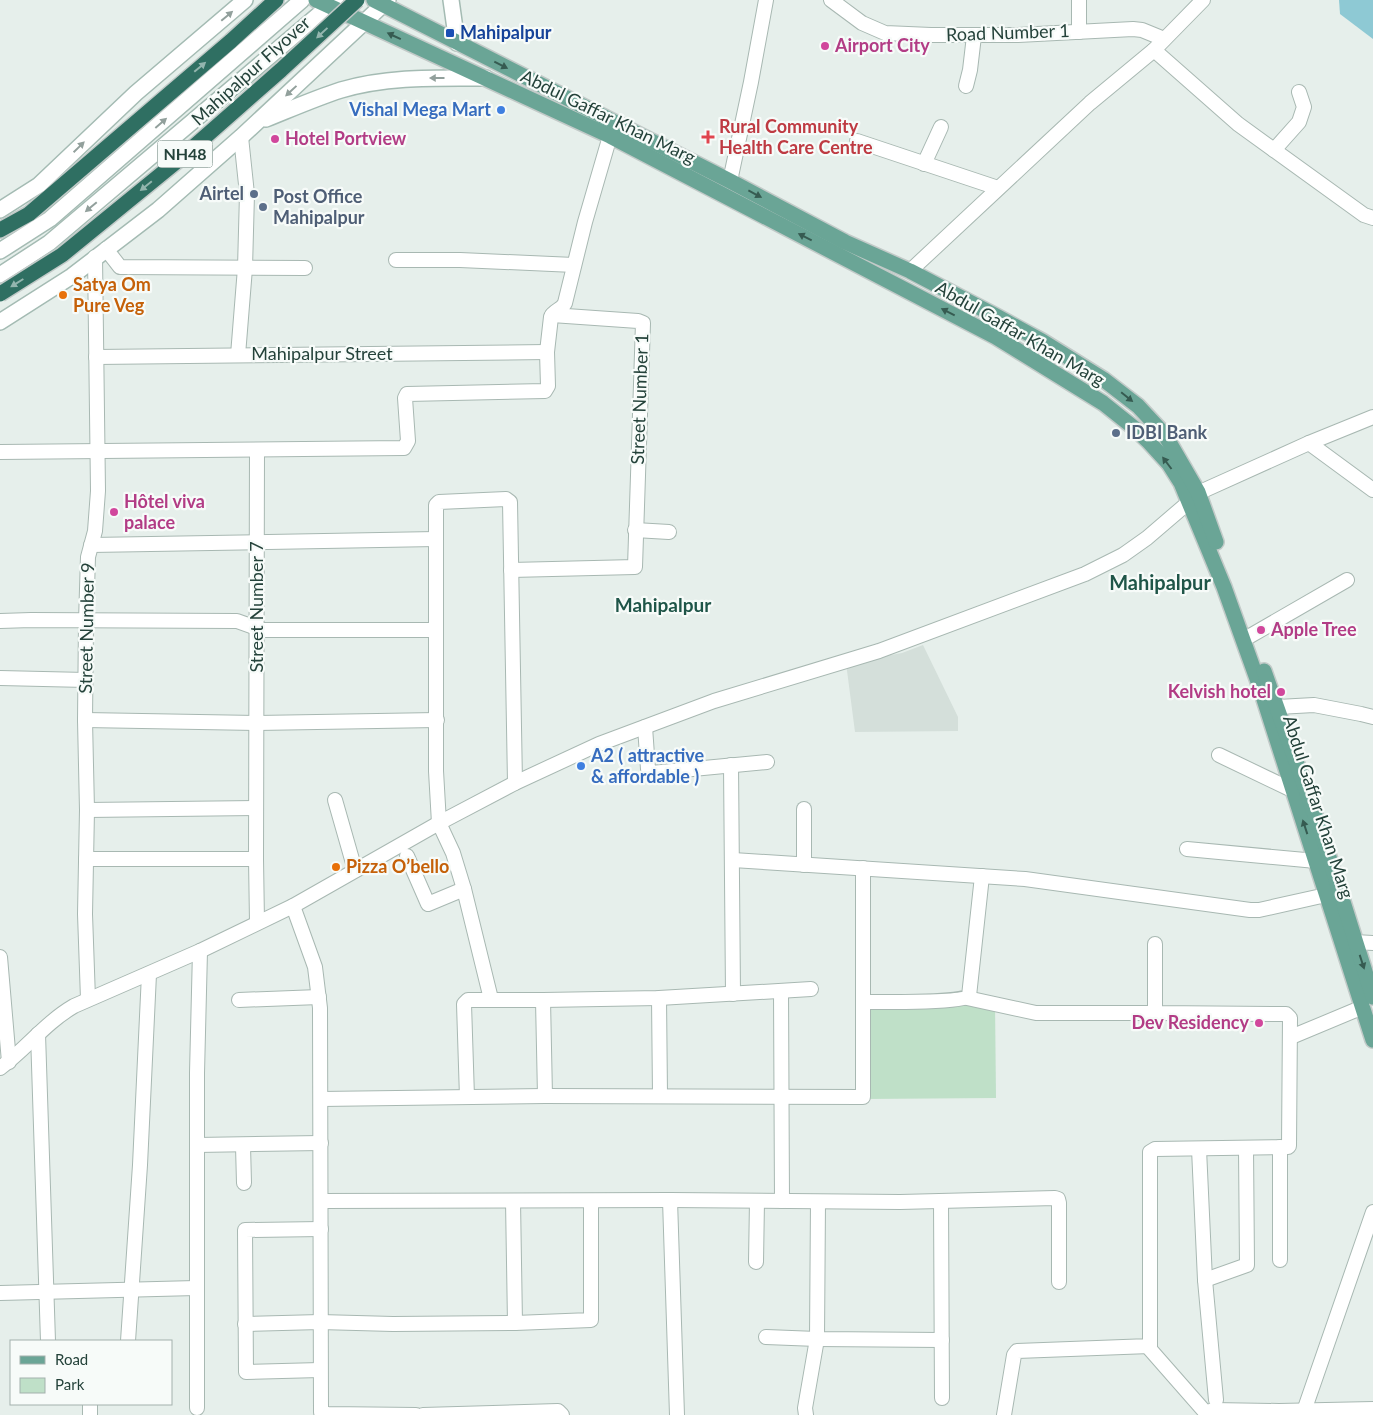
<svg xmlns="http://www.w3.org/2000/svg" width="1373" height="1415" font-family="Lato,sans-serif">
	<rect width="100%" height="100%" fill="#e6efeb"/>
	<polygon fill="#d4dfda" points="923,645 958,717 958,731 855,732 846,663 902,653"/>
	<polygon fill="#bfe0c8" points="863,1003 995,1003 996,1098 865,1099"/>
	<polygon fill="#8ec9d4" points="1339,0 1373,0 1373,39 1340,14"/>
	<g fill="none" stroke-linecap="round" stroke-linejoin="round">
		<defs>
			<g id="street">
				<polyline points="831,0 862,23 885,33 931,35 1018,35 1133,29 1142,30 1164,39"/>
				<polyline points="1079,32 1079,0"/>
				<polyline points="1154,50 1238,124 1364,215 1373,218"/>
				<polyline points="966,86 970,70 974,36"/>
				<polyline points="857,141 998,188"/>
				<polyline points="1274,150 1299,122 1304,107 1299,92"/>
				<polyline points="924,164 941,127"/>
				<polyline points="730,181 751,82 766,0"/>
				<polyline points="106,249 120,267 305,268"/>
				<polyline points="396,260 460,260 574,265"/>
				<polyline points="910,271 1090,103 1154,50 1203,0"/>
				<polyline points="238,355 245,268 247,194 241,137"/>
				<polyline points="96,357 547,352"/>
				<polyline points="1309,443 1373,490"/>
				<polyline points="257,451 256,859 257,922"/>
				<path d="M0,452l404,-4 4,-7 -3,-43 2,-4 138,-3 3,-5 -1,-34 4,-35c3,-7 11,-7 14,-14l20,-81 25,-86"/>
				<polyline points="1198,493 1309,443 1373,417"/>
				<polyline points="635,530 669,532"/>
				<polyline points="91,545 436,539"/>
				<polyline points="511,570 635,567 643,323 638,321 552,315"/>
				<polyline points="0,621 31,620 237,621 262,630 436,630"/>
				<polyline points="1250,636 1347,580"/>
				<polyline points="0,678 86,680"/>
				<polyline points="1278,707 1314,705 1361,714 1373,717"/>
				<polyline points="85,720 257,723 437,720"/>
				<polyline points="645,727 648,769 651,773 767,762"/>
				<polyline points="1219,755 1294,791"/>
				<polyline points="731,765 733,994"/>
				<polyline points="335,800 355,870"/>
				<polyline points="87,810 256,808"/>
				<polyline points="1187,849 1316,861"/>
				<polyline points="407,856 428,904 464,889"/>
				<polyline points="86,859 256,859"/>
				<polyline points="733,860 1025,879 1250,910 1259,910 1326,895"/>
				<polyline points="804,865 804,809"/>
				<polyline points="863,868 863,1002"/>
				<polyline points="293,906 315,967 320,1008 321,1412 327,1414 416,1415"/>
				<polyline points="1355,942 1373,943"/>
				<polyline points="0,957 9,1062"/>
				<polyline points="781,991 782,1201"/>
				<polyline points="659,998 660,1095"/>
				<polyline points="967,998 1036,1013 1156,1013"/>
				<polyline points="88,999 85,914 87,810 85,720 86,621 88,557 95,531 98,491 95,257"/>
				<polyline points="491,999 464,889 453,853 439,823 436,771 436,505 439,502 506,499 510,502 515,783"/>
				<polyline points="239,1000 319,997"/>
				<polyline points="543,1000 545,1096"/>
				<polyline points="38,1034 48,1341"/>
				<polyline points="1291,1037 1363,1007"/>
				<path d="M0,1068c26,-19 45,-45 74,-62l126,-55 93,-45 146,-83 76,-40 84,-39 115,-43 165,-50 206,-77 38,-19 24,-17 42,-36"/>
				<polyline points="467,1097 464,1004 468,1000 543,1000 659,998 811,989"/>
				<path d="M321,1099l224,-3 318,1v-95c16,0 99,1 106,-6l13,-120"/>
				<polyline points="197,1145 321,1143"/>
				<polyline points="243,1146 244,1183"/>
				<polyline points="1199,1149 1205,1280 1216,1400"/>
				<polyline points="670,1200 677,1415"/>
				<polyline points="322,1201 670,1200 900,1202 1055,1198 1058,1199 1059,1203 1059,1282"/>
				<polyline points="513,1201 515,1323"/>
				<polyline points="941,1201 942,1398"/>
				<polyline points="1280,1260 1280,1147"/>
				<polyline points="756,1262 757,1201"/>
				<polyline points="1205,1280 1247,1265 1246,1148"/>
				<polyline points="0,1293 196,1288"/>
				<polyline points="245,1324 320,1322 393,1324 515,1323 591,1320 591,1201"/>
				<polyline points="766,1337 817,1339 942,1340"/>
				<polyline points="128,1341 140,1165 149,974"/>
				<polyline points="1148,1347 1206,1413"/>
				<polyline points="320,1370 246,1372 245,1230 321,1229"/>
				<polyline points="197,1408 197,1073 200,951"/>
				<polyline points="1304,1411 1373,1212"/>
				<polyline points="1206,1413 1213,1410 1279,1411 1373,1409"/>
				<polyline points="90,1415 90,1404"/>
				<polyline points="423,1415 558,1411 562,1415"/>
				<polyline points="806,1415 805,1408 817,1339 818,1202"/>
				<polyline points="1004,1415 1014,1355 1017,1351 1150,1346 1150,1152 1155,1149 1288,1147 1289,1146 1290,1018 1286,1014 1156,1013 1155,1008 1155,944"/>
			</g>
			<g id="secondary">
				<polyline points="451,0 457,43"/>
				<path d="M266,119c25,-10 50,-21 75,-29 47,-14 97,-12 145,-12"/>
				<polyline points="0,210 39,185 136,93 245,0"/>
				<polyline points="0,251 50,219 302,0"/>
				<polyline points="0,275 49,243 336,0"/>
				<polyline points="0,322 72,276 158,210 241,137 388,0"/>
			</g>
			<g id="primary">
				<polyline points="316,0 610,136 996,337 1103,403 1133,427 1148,441 1169,464 1181,483 1224,587 1261,690 1373,1040"/>
				<polyline points="374,0 730,181 845,242 910,271 996,316 1042,341 1103,379 1138,406 1165,435 1198,492 1216,542"/>
				<polyline points="1264,671 1323,838 1373,997"/>
			</g>
			<polyline id="highway" points="0,230 29,214 231,41 276,0"/>
		</defs>
		<use href="#street" stroke="#a8b8b2" stroke-width="16"/>
		<use href="#secondary" stroke="#a4bbb3" stroke-width="18"/>
		<use href="#primary" stroke="#c2cac8" stroke-width="18"/>
		<use href="#highway" stroke="#c2cac8" stroke-width="18"/>
		<use href="#street" stroke="#fff" stroke-width="14"/>
		<use href="#secondary" stroke="#fff" stroke-width="15"/>
		<use href="#primary" stroke="#6aa596" stroke-width="15"/>
		<use href="#highway" stroke="#2f6f62" stroke-width="15"/>
		<defs>
			<polyline id="highway-bridge" points="0,294 62,255 181,158 281,70 357,0"/>
		</defs>
		<use href="#highway-bridge" stroke="#c2cac8" stroke-width="18" stroke-linecap="butt"/>
		<use href="#highway-bridge" stroke="#2f6f62" stroke-width="15"/>
	</g>
	<defs><path id="oneway-solid" d="M-6-.8H1V-3.2L6.5 0L1 3.2V.8H-6Z" transform="scale(1.25)"/></defs>
	<g fill="#92a09c">
		<use href="#oneway-solid" transform="translate(227 16) rotate(-40)"/>
		<use href="#oneway-solid" transform="translate(437 78) rotate(-180)"/>
		<use href="#oneway-solid" transform="translate(291 91) rotate(137)"/>
		<use href="#oneway-solid" transform="translate(161 123) rotate(-41)"/>
		<use href="#oneway-solid" transform="translate(79 147) rotate(-44)"/>
		<use href="#oneway-solid" transform="translate(91 207) rotate(140)"/>
	</g>
	<g fill="#93b5ae">
		<use href="#oneway-solid" transform="translate(322 33) rotate(137)"/>
		<use href="#oneway-solid" transform="translate(200 67) rotate(-40)"/>
		<use href="#oneway-solid" transform="translate(146 186) rotate(141)"/>
		<use href="#oneway-solid" transform="translate(17 283) rotate(148)"/>
	</g>
	<g fill="#365b51">
		<use href="#oneway-solid" transform="translate(394 36) rotate(-155)"/>
		<use href="#oneway-solid" transform="translate(501 65) rotate(27)"/>
		<use href="#oneway-solid" transform="translate(755 194) rotate(28)"/>
		<use href="#oneway-solid" transform="translate(805 237) rotate(-153)"/>
		<use href="#oneway-solid" transform="translate(948 312) rotate(-153)"/>
		<use href="#oneway-solid" transform="translate(1127 397) rotate(39)"/>
		<use href="#oneway-solid" transform="translate(1167 463) rotate(-127)"/>
		<use href="#oneway-solid" transform="translate(1305 827) rotate(-108)"/>
		<use href="#oneway-solid" transform="translate(1362 962) rotate(72)"/>
	</g>
	<rect fill="#1a4fb4" stroke="#f7fbf9" stroke-width="2" x="445" y="28" width="10" height="10" rx="2.5"/>
	<g fill="#d1479c" stroke="#f7fbf9" stroke-width="2">
		<circle cx="825" cy="46" r="5"/>
		<circle cx="275" cy="139" r="5"/>
		<circle cx="114" cy="512" r="5"/>
		<circle cx="1261" cy="630" r="5"/>
		<circle cx="1281" cy="692" r="5"/>
		<circle cx="1259" cy="1023" r="5"/>
	</g>
	<g fill="#3f7fe0" stroke="#f7fbf9" stroke-width="2">
		<circle cx="501" cy="110" r="5"/>
		<circle cx="581" cy="766" r="5"/>
	</g>
	<path fill="#e0444e" stroke="#f7fbf9" stroke-width="2" d="M705.5 129.5h5v5h5v5h-5v5h-5v-5h-5v-5h5z"/>
	<g fill="#5c6f8a" stroke="#f7fbf9" stroke-width="2">
		<circle cx="254" cy="194" r="5"/>
		<circle cx="263" cy="207" r="5"/>
		<circle cx="1116" cy="433" r="5"/>
	</g>
	<g fill="#e8710a" stroke="#f7fbf9" stroke-width="2">
		<circle cx="63" cy="295" r="5"/>
		<circle cx="336" cy="867" r="5"/>
	</g>
	<g text-anchor="middle" stroke-width="4.5" stroke-linejoin="round" paint-order="stroke">
		<rect fill="#f7fbf9" stroke="#637a73" stroke-width="1" x="157.5" y="140.5" width="55" height="27" rx="4"/>
		<g font-size="16" font-weight="bold" fill="#24423a">
			<text x="185" y="160">NH48</text>
		</g>
		<g font-size="18" font-weight="bold" fill="#164399" stroke="#f7fbf9" text-anchor="start">
			<text x="460" y="39">Mahipalpur</text>
		</g>
		<g font-size="18" fill="#24423a" stroke="#f7fbf9">
			<text transform="translate(1008 33) rotate(-2)" y="6">Road Number 1</text>
			<text transform="translate(251 71) rotate(-42)" y="6">Mahipalpur Flyover</text>
			<text transform="translate(608 117) rotate(26)" y="6">Abdul Gaffar Khan Marg</text>
			<text transform="translate(1020 334) rotate(30)" y="6">Abdul Gaffar Khan Marg</text>
			<text x="322" y="360">Mahipalpur Street</text>
			<text transform="translate(640 399) rotate(-88)" y="6">Street Number 1</text>
			<text transform="translate(257 607) rotate(-90)" y="6">Street Number 7</text>
			<text transform="translate(87 628) rotate(-89)" y="6">Street Number 9</text>
			<text transform="translate(1318 807) rotate(72)" y="6">Abdul Gaffar Khan Marg</text>
		</g>
		<g font-size="18" font-weight="bold" fill="#b23c85" stroke="#f7fbf9" text-anchor="start">
			<text x="835" y="52">Airport City</text>
			<text x="285" y="145">Hotel Portview</text>
			<text x="124" y="508">Hôtel viva<tspan x="124" dy="21">palace</tspan></text>
			<text x="1271" y="636">Apple Tree</text>
			<text x="1271" y="698" text-anchor="end">Kelvish hotel</text>
			<text x="1249" y="1029" text-anchor="end">Dev Residency</text>
		</g>
		<g font-size="18" font-weight="bold" fill="#366cbe" stroke="#f7fbf9" text-anchor="end">
			<text x="491" y="116">Vishal Mega Mart</text>
			<text x="591" y="762" text-anchor="start">A2 ( attractive<tspan x="591" dy="21">&amp; affordable )</tspan></text>
		</g>
		<g font-size="18" font-weight="bold" fill="#be3a42" stroke="#f7fbf9" text-anchor="start">
			<text x="719" y="133">Rural Community<tspan x="719" dy="21">Health Care Centre</tspan></text>
		</g>
		<g font-size="18" font-weight="bold" fill="#4e5e75" stroke="#f7fbf9" text-anchor="start">
			<text x="244" y="200" text-anchor="end">Airtel</text>
			<text x="273" y="203">Post Office<tspan x="273" dy="21">Mahipalpur</tspan></text>
			<text x="1126" y="439">IDBI Bank</text>
		</g>
		<g font-size="18" font-weight="bold" fill="#c56008" stroke="#f7fbf9" text-anchor="start">
			<text x="73" y="291">Satya Om<tspan x="73" dy="21">Pure Veg</tspan></text>
			<text x="346" y="873">Pizza O’bello</text>
		</g>
		<g font-size="19" font-weight="bold" fill="#1f5548" stroke="#f7fbf9">
			<text x="663" y="612">Mahipalpur</text>
		</g>
		<g font-size="20" font-weight="bold" fill="#1f5548" stroke="#f7fbf9">
			<text x="1160" y="590">Mahipalpur</text>
		</g>
	</g>
	<rect x="10" y="1340" width="162" height="65" fill="#f7fbf9" stroke="#a3b1ad"/>
	<rect x="20" y="1356" width="25" height="8" fill="#6aa596" stroke="#a3b1ad"/>
	<text x="55" y="1365" font-size="15" fill="#24423a">Road</text>
	<rect x="20" y="1378" width="25" height="15" fill="#bfe0c8" stroke="#a3b1ad"/>
	<text x="55" y="1390" font-size="15" fill="#24423a">Park</text>
</svg>
